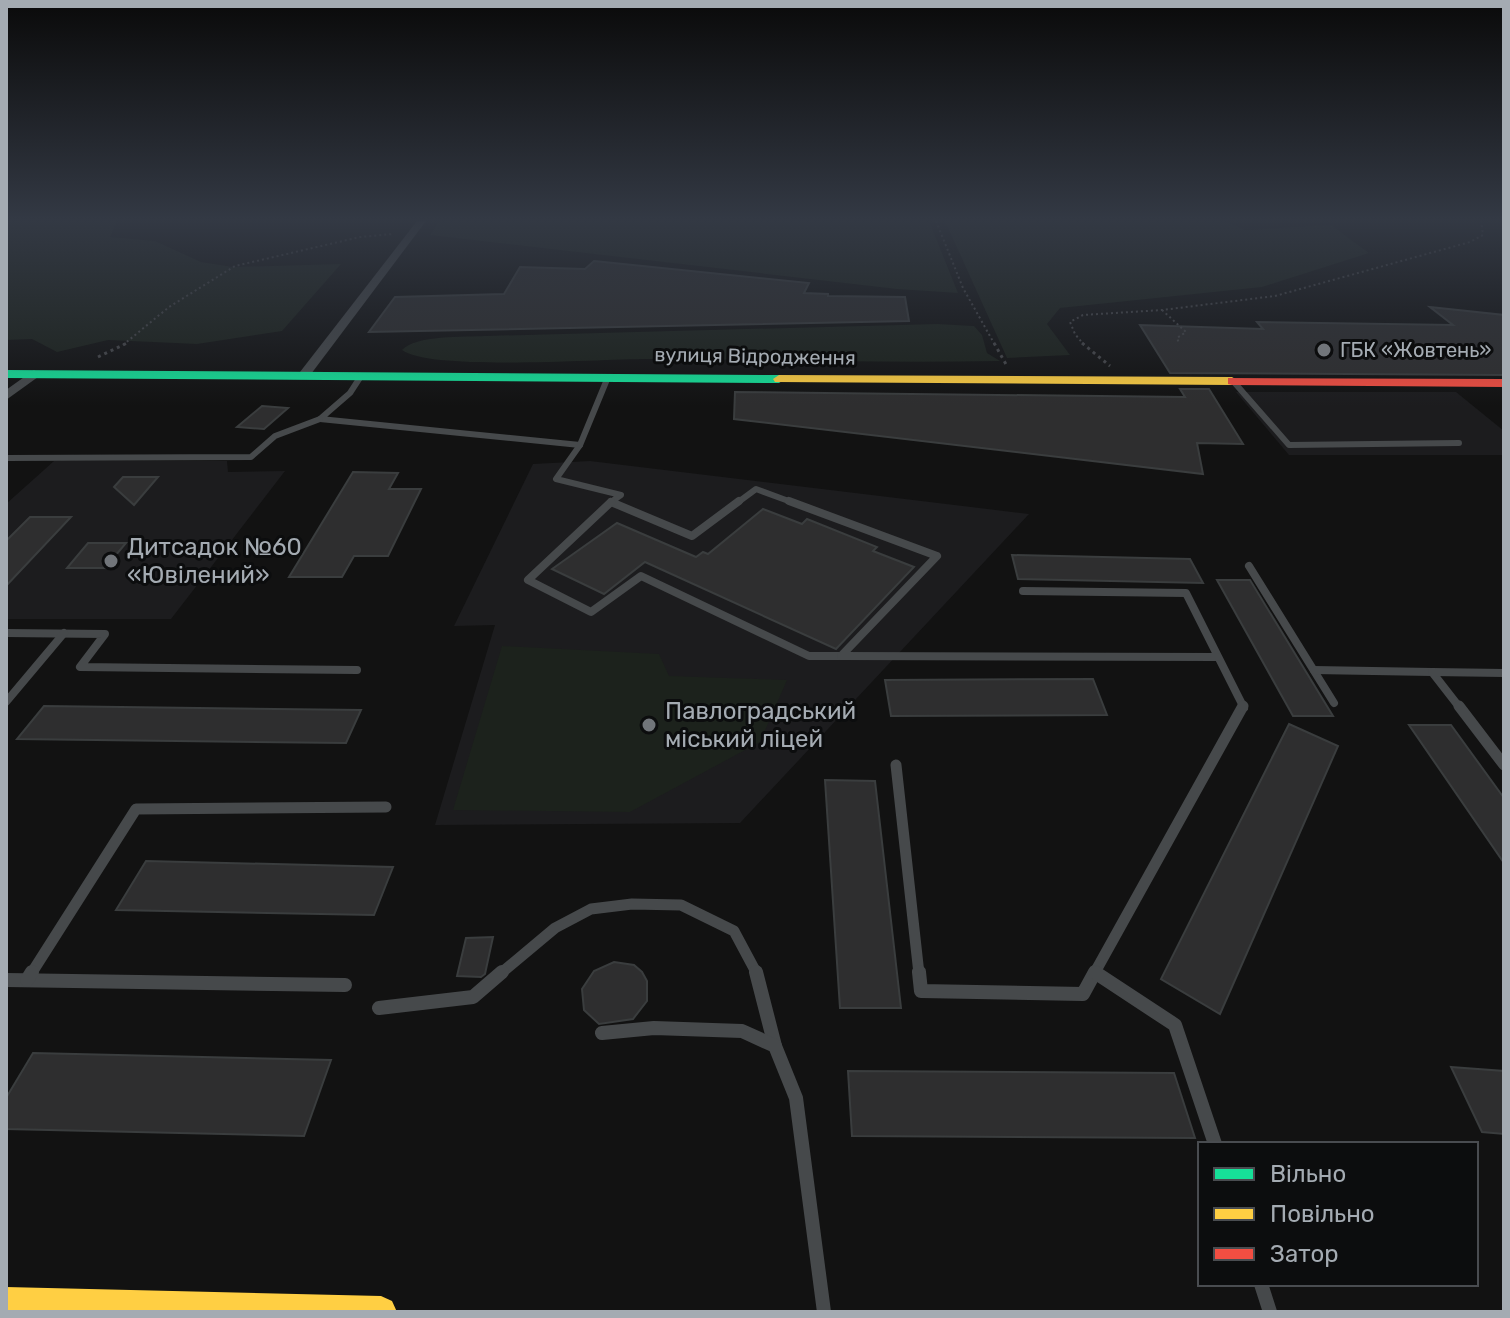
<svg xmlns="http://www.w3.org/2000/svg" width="1510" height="1318" font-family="Rubik,sans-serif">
	<rect width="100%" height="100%" fill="#121212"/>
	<g fill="#1c1c1e">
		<polygon points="1236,392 1456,392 1504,431 1504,455 1289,455"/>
		<polygon points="54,461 227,461 228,472 285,471 171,619 6,619 6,504"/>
		<polygon points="590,461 1029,514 740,823 435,825 495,625 454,626 533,464"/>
	</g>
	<g fill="#1c221c">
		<polygon points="6,221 117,221 110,237 155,241 201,262 233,267 341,264 282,331 197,344 108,340 57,352 32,339 6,340"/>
		<polygon points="440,221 929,221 958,293 897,289 430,235"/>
		<polygon points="945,221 1225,221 1245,230 1331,225 1369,253 1262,287 1060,308 1047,324 1070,355 1007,358"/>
		<path d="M937,324l37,2 8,9 5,18 13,8c-115,2 -230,-1 -345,-2 -47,-1 -224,13 -253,-9 13,-15 62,-13 83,-14z"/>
		<polygon points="502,646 659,654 669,676 787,680 760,742 630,812 453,810"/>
	</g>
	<g fill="#2e2e2f" stroke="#3a3d3e" stroke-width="2">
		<polygon points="594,261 809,283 804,293 828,294 828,296 905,297 909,321 369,332 395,297 504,294 520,267 585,269"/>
		<polygon points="1430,307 1504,315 1504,375 1170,373 1140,325 1263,329 1257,322 1453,325"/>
		<polygon points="1180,389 1209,389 1243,444 1197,443 1203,474 734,419 735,392 1185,397"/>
		<polygon points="262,406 288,408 264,429 237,427"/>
		<polygon points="353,472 398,473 389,489 421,489 388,556 354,556 342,577 289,577"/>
		<polygon points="123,477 158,477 134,505 114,487"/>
		<polygon points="763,509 802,524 807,519 877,547 873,551 914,567 836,649 645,562 604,594 552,569 617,523 696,557 703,552 708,554"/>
		<polygon points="30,517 71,517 6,586 6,541"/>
		<polygon points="88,543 126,543 105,568 67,568"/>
		<polygon points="1012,555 1190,559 1203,583 1018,579"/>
		<polygon points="1217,580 1250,580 1333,716 1293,716"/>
		<polygon points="1093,679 1107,715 891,716 885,680"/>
		<polygon points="44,706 361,710 346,743 17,739"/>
		<polygon points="1289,724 1338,746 1220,1014 1161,979"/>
		<polygon points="1409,725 1451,725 1504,798 1504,863"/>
		<polygon points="825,780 875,781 901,1008 840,1008"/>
		<polygon points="146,861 393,867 374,915 116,910"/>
		<polygon points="493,937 485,974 481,977 457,976 466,938"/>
		<polygon points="614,962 634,965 642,972 647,981 647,1001 633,1019 599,1024 584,1010 582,989 594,971"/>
		<polygon points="33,1053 331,1060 304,1136 6,1129 6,1098"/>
		<polygon points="1451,1067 1504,1071 1504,1134 1482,1132"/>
		<polygon points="848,1071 1174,1073 1195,1138 852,1136"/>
	</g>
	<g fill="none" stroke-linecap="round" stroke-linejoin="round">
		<g stroke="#48494c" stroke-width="2" stroke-dasharray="2 3" stroke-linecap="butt">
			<polyline points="936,221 963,288 995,345"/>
			<polyline points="1162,310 1186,332 1177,338 1179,343"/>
			<polyline points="123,345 169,307 235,266 360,237 393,234"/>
			<polyline points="1084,345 1075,334 1070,322 1083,315 1162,310 1275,296 1470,242 1483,235 1481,221"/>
		</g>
		<g stroke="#48494c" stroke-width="3" stroke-dasharray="3 4" stroke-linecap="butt">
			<polyline points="994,343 1007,366"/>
			<polyline points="1082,343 1110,366"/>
			<polyline points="98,357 127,343"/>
		</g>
		<g stroke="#46494b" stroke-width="6">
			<polyline points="361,376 350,393 320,419 580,445"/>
			<polyline points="608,377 580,445 556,479 621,495 611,502"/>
			<polyline points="1233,381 1289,445 1459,443"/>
			<polyline points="6,458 251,457 275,436 320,419"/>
			<polyline points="611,502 614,503"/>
			<polyline points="737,503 756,489 794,503"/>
		</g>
		<g stroke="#46494b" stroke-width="8">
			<polyline points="611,502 692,536 739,501"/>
			<polyline points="611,502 528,580 591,612 641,576 809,656 841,656 937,556 789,501"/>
			<polyline points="1249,566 1334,703"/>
			<polyline points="1023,591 1186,593 1244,708"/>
			<polyline points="6,633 105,634 80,667 357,670"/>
			<polyline points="841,656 1217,657"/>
			<polyline points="1314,670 1432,672 1460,708"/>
			<polyline points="1432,672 1504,673"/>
			<polyline points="6,702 64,633"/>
		</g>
		<g stroke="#46494b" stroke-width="11">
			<polyline points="1459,706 1504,765"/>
			<polyline points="896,765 919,974"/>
			<polyline points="31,974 136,809 386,807"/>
			<polyline points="500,974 555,928 591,909 632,904 681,905 734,931 757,974"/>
			<polyline points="1094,974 1243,706"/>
		</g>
		<g stroke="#46494b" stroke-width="14">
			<polyline points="756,972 775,1046"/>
			<polyline points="919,972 921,991 1083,994 1095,972"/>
			<polyline points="1096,973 1175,1025 1215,1144"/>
			<polyline points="6,980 345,985"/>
			<polyline points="27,980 32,972"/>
			<polyline points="379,1008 473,997 502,972"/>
			<polyline points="602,1033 654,1028 742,1031 775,1046 796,1098 824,1312"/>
			<polyline points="1261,1284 1270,1312"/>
		</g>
		<g fill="#46494b" fill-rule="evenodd">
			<polygon points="417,221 426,221 308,378 300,378 300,372"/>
			<polygon points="34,370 40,374 38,377 6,400 6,390"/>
		</g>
		<polygon fill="#16e098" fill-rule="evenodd" points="6,370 779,375 785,379 779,383 6,378"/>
		<g fill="#ffcf43" fill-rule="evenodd">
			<polygon points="779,375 1232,377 1238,381 1232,385 775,382 773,379"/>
			<polygon points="6,1287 381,1296 392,1301 397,1312 6,1312"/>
		</g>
		<polygon fill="#f24e42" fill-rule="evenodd" points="1228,378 1504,379 1504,387 1232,385 1228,384"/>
	</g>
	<linearGradient id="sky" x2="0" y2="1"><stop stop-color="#0a0a0a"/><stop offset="0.54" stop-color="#333944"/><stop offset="1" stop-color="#333944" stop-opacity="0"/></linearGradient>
	<rect width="1510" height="406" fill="url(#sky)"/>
	<g fill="#71757a" stroke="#0c0d0e" stroke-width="3">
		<circle cx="1324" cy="350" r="8"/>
		<circle cx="111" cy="561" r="8"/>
		<circle cx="649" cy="725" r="8"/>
	</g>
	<g text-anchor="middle" stroke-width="6" stroke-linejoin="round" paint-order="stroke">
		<g font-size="20" fill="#a4abb2" stroke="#0c0d0e" text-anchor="start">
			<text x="1340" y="357">ГБК «Жовтень»</text>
		</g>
		<g font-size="20" fill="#a4abb2" stroke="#0c0d0e">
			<text transform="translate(755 356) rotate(1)" y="7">вулиця Відродження</text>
		</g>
		<g font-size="24" fill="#a4abb2" stroke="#0c0d0e" text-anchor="start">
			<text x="127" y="555">Дитсадок №60<tspan x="127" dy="28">«Ювілений»</tspan></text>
			<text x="665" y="719">Павлоградський<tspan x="665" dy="28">міський ліцей</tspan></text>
		</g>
	</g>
	<rect width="1510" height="1318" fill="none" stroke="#a4abb2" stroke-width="16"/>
	<rect x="1198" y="1142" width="280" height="144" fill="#0c0d0e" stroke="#494c50" stroke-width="2"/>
	<rect x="1214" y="1168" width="40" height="12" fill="#16e098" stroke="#494c50" stroke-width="2"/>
	<text x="1270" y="1182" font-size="24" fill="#a4abb2">Вільно</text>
	<rect x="1214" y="1208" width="40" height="12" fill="#ffcf43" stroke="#494c50" stroke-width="2"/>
	<text x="1270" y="1222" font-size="24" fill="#a4abb2">Повільно</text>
	<rect x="1214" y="1248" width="40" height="12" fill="#f24e42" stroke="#494c50" stroke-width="2"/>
	<text x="1270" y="1262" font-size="24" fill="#a4abb2">Затор</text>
</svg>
